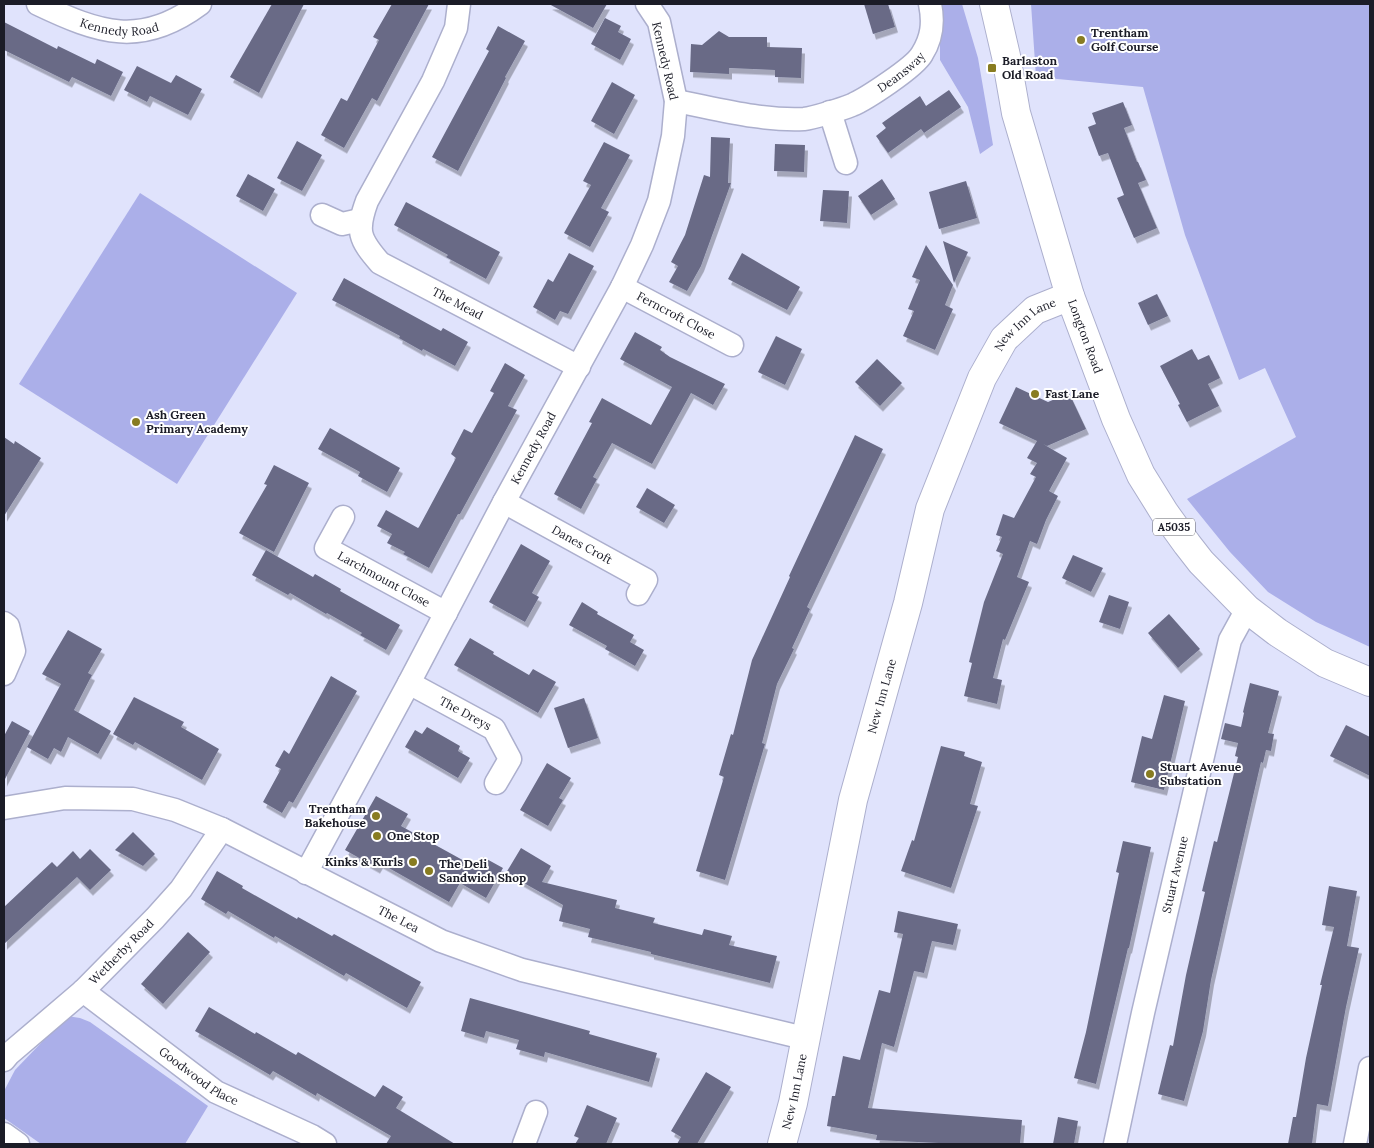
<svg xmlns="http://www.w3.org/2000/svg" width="1374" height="1148" font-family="Lora,serif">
	<defs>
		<filter id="shadow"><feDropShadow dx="3" dy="5.5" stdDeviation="0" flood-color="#0004"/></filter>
	</defs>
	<rect width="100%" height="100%" fill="#e0e3fc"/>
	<g fill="#abafe9">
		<polygon points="937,4 962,4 978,58 993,145 980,154 968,107 940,60 940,22"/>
		<polygon points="1031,4 1370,4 1370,647 1316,622 1268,592 1230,552 1187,499 1296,437 1265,368 1239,380 1185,235 1143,87 1036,77"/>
		<polygon points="140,193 297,293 177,484 19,384"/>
		<polygon points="67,1016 80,1018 90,1022 208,1106 185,1144 41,1144 4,1118 4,1091 15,1070"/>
	</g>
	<g fill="#696b86" filter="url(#shadow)">
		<polygon points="272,4 304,4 259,93 230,77"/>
		<polygon points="392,4 429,4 377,101 372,98 344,148 321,135 341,98 347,101 379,40 373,37"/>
		<polygon points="549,4 607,4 593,28"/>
		<polygon points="864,4 888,4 895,27 873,34"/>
		<polygon points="605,18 621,26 618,32 631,39 620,60 591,44"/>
		<polygon points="4,22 57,49 58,46 95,64 97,59 123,72 111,96 72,77 69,82 4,50"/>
		<polygon points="498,26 525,41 505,77 506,78 458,171 432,157 489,51 486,49"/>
		<polygon points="719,31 729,37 767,37 767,47 802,48 801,78 775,77 775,70 729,68 729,74 690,72 691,44 702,45"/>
		<polygon points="137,66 171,83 176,75 202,89 188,115 150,96 147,102 124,90"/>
		<polygon points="612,82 635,95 614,134 591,121"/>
		<polygon points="949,90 961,107 924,133 921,129 888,153 876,136 886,128 882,123 920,96 926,106"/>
		<polygon points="1123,102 1132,125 1124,128 1137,162 1138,162 1146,180 1138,183 1157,228 1134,238 1117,198 1124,195 1108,153 1099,156 1088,127 1096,124 1092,113"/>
		<polygon points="711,137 730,138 728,183 731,183 701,266 687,291 669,282 678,266 671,262 685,235 704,175 710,177"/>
		<polygon points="297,141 322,155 302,191 277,178"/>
		<polygon points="604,142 630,155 601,208 609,212 590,247 564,233 591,185 583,181"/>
		<polygon points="775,144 805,145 804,172 774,171"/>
		<polygon points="248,174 275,189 263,211 236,196"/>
		<polygon points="882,179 895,199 871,215 858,196"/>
		<polygon points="966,181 977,218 939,229 929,192"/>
		<polygon points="823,190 849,191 847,223 820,221"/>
		<polygon points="406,202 500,252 486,279 446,257 448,255 394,225"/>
		<polygon points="943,241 968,252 954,283"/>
		<polygon points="926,245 953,285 945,305 953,309 935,350 903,336 914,311 908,309 920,280 912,277"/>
		<polygon points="569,253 594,266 568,314 560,311 555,320 533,307 548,279 553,282"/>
		<polygon points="742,253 800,287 787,310 728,279"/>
		<polygon points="344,278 441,331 443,328 468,342 455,366 423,349 422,351 399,338 400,336 332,300"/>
		<polygon points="1157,294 1168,316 1148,325 1138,303"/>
		<polygon points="635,332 662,347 660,350 670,357 725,384 713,405 691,393 652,464 612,443 593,477 597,479 581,509 554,494 592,423 589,422 602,398 651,425 672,387 620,359"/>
		<polygon points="776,336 802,349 785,385 758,372"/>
		<polygon points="1192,349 1198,360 1209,355 1220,378 1208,384 1219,406 1187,422 1178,405 1180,404 1160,366"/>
		<polygon points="877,359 902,383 880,406 855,382"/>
		<polygon points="505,363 525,375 508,406 517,410 460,514 458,514 429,568 403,554 405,552 387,543 392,534 377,526 386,510 418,528 419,527 456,458 451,454 464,429 472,433 494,393 490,391"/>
		<polygon points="1016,387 1048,402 1069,393 1086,429 1047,446 1043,444 1067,458 1049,491 1058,496 1046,520 1037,544 1030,541 1017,577 1029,582 1005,640 1003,639 993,678 1002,680 997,704 964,696 972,663 969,662 984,602 1003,554 996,551 1002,537 996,535 1003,514 1014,518 1036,477 1030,474 1037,463 1027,458 1037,441 999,423"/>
		<polygon points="330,428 400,468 387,492 358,476 360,472 318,449"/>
		<polygon points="855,435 883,449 807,607 810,609 792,648 794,649 777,684 762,743 765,744 725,880 696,871 724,777 719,775 731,734 733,735 752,660 790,577 789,576"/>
		<polygon points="4,437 14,444 15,441 41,458 4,516"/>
		<polygon points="274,465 309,483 274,552 239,533 267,485 264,484"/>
		<polygon points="647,488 675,505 664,523 636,507"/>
		<polygon points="521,544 550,561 532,593 539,597 525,622 489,602"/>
		<polygon points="266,550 313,577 315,574 341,589 340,591 400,625 386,650 360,635 362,633 327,613 326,614 290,593 288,595 252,575"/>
		<polygon points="1073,555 1103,568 1091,592 1062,578"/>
		<polygon points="1109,595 1129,602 1120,629 1099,622"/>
		<polygon points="582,602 598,612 597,614 634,635 630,642 644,650 635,666 605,649 607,646 569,625"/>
		<polygon points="1169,614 1200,649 1178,668 1148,633"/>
		<polygon points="68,630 102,649 88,673 92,675 74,710 111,731 98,754 68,737 61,752 54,748 48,759 27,747 61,684 42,674"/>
		<polygon points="470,638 494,652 493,654 529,675 533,669 556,682 538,713 454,665"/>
		<polygon points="331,676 357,691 293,803 289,801 282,813 263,802 281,769 275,766 284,750 289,754"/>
		<polygon points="1250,683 1279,691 1268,733 1274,734 1271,751 1266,750 1263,763 1261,762 1226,913 1211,980 1203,1031 1184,1101 1158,1094 1170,1045 1173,1046 1186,975 1205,892 1202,891 1214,841 1217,842 1238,757 1235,756 1238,743 1221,739 1225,723 1241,727 1244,713 1243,712"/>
		<polygon points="1164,695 1185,701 1164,790 1131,782 1142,736 1152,739"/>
		<polygon points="134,697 184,722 181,727 219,749 202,780 135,742 133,745 113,734"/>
		<polygon points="584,698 598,738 568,748 554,708"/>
		<polygon points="12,721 30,731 4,781 4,736"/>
		<polygon points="1346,725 1370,737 1370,776 1330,756"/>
		<polygon points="427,727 460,746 458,751 470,758 458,778 405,747 415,730 422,734"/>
		<polygon points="941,746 965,752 964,756 982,762 970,804 978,806 951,888 901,871 912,840 914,841"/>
		<polygon points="547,763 571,778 559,798 563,800 548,826 520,810"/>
		<polygon points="376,796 408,814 401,826 477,868 483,857 503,868 486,898 460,883 449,902 380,863 377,868 345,850"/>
		<polygon points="133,832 155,854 143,866 115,850"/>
		<polygon points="1123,841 1151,847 1129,948 1128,948 1096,1084 1074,1078 1086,1032 1119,873 1116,872"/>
		<polygon points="521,848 551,866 542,882 617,900 615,908 655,918 653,923 702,935 704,929 732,936 729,945 777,956 770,983 651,954 651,952 588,937 590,929 559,921 563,905 506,873"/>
		<polygon points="90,849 111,870 90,890 77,877 4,944 4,907 52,862 57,867 73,851 80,859"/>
		<polygon points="217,871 243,886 242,888 297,919 298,917 332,936 334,934 421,982 407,1008 346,973 344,976 275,936 274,938 228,911 226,914 201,899"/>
		<polygon points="1329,886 1357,891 1347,946 1359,948 1346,1007 1328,1106 1317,1104 1312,1144 1288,1144 1293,1117 1296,1117 1306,1058 1322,985 1320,985 1334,927 1322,925"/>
		<polygon points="898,911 958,924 953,945 932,941 924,973 914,971 894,1047 882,1043 868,1108 1022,1120 1020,1144 959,1144 876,1140 877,1135 827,1126 832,1096 835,1096 843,1056 860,1060 879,990 890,993 903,934 894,932"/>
		<polygon points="188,932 210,952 163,1004 141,984"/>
		<polygon points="470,998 590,1031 589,1034 657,1053 649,1082 545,1052 544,1057 516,1049 519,1040 486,1031 484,1038 461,1031"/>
		<polygon points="209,1007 255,1034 256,1032 296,1055 298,1052 375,1097 383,1085 403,1097 396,1108 455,1144 386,1144 391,1136 317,1093 316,1096 273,1071 270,1075 195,1031"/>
		<polygon points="706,1072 731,1087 697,1144 677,1144 681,1137 671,1131"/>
		<polygon points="587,1105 617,1118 606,1144 575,1144 579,1138 574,1136"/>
		<polygon points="1058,1117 1078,1121 1074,1144 1053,1144"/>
	</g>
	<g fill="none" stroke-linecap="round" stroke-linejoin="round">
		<defs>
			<g id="minor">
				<path id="s1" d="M38,4c61,29 103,44 162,0"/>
				<path id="s2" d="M459,4l-3,24 -23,53 -66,120c-11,30 -8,38 13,62l199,104"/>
				<path id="s3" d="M676,101c42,8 85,20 128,18 10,-1 38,-10 48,-14 14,-6 63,-38 70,-51 10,-16 12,-31 8,-50"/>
				<polyline points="830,112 846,163"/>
				<polyline points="322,215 342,224 360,220"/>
				<path id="s4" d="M622,287l110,58"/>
				<path id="s5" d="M504,502l142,78 -8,14"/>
				<path id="s6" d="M343,517l-17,31 120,65"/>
				<polyline points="4,623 8,626 14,651 4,674"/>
				<path id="s7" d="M409,683l85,46 16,30 -14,24"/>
				<path id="s8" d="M4,808l61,-10 68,1 42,11 47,19 219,112 81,29 282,68"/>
				<path id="s9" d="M306,873l103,-190 95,-181 118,-215 20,-42 17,-44 14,-65 3,-35 -17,-79 -12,-18"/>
				<path id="s10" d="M83,991l133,101 96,44 13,8"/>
				<path id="s11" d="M4,1060l5,-6 74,-63 72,-73 26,-29 41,-60"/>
				<polyline points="4,1134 18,1144"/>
				<polyline points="524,1144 536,1112"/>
				<path id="s12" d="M1115,1144l28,-131 87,-373 17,-31"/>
				<polyline points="1355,1144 1370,1068"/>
			</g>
			<g id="tertiary">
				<path id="s13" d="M782,1144l11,-41 60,-303 55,-197 22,-94 52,-131 22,-39 31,-29 35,-14"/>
			</g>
			<g id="primary">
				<path id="s14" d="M994,4l12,52 10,57 54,183 46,123 25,56 23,37 23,32 14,18 46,47 30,23 48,31 45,19"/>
			</g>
		</defs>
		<use href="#minor" stroke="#acafcd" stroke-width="25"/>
		<use href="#tertiary" stroke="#acafcd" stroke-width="30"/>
		<use href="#primary" stroke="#acafcd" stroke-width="30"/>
		<use href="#minor" stroke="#fff" stroke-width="22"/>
		<use href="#tertiary" stroke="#fff" stroke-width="28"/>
		<use href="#primary" stroke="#fff" stroke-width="28"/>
	</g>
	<g fill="#887c21" stroke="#fff" stroke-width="2">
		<circle cx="1081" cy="40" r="5"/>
		<rect x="987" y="63" width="10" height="10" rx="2.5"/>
		<circle cx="1035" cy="394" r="5"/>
		<circle cx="136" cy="422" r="5"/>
		<circle cx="1150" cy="774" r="5"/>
		<circle cx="376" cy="816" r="5"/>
		<circle cx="377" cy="836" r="5"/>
		<circle cx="413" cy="862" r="5"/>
		<circle cx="429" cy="871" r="5"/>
	</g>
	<g text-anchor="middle" stroke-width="4" stroke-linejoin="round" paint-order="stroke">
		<rect fill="#fff" stroke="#5f6068" stroke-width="1" x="1153" y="518.5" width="42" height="17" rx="4"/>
		<g font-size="11" font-weight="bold" fill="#1b1c27">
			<text x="1174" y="531">A5035</text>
		</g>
		<g font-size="12" fill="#1b1c27" stroke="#fff">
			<text dy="4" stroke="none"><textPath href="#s1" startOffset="86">Kennedy Road</textPath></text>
			<text transform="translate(665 61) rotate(77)" y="4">Kennedy Road</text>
			<text dy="4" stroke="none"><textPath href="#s3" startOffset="239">Deansway</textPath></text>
			<text dy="4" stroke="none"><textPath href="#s2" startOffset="375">The Mead</textPath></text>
			<text dy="4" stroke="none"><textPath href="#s4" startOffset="61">Ferncroft Close</textPath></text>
			<text dy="4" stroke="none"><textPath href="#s13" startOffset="864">New Inn Lane</textPath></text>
			<text dy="4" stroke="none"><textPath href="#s14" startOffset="345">Longton Road</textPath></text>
			<text dy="4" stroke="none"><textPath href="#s9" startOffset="482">Kennedy Road</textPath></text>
			<text dy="4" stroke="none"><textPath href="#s5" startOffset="89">Danes Croft</textPath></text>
			<text dy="4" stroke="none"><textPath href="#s6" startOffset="101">Larchmount Close</textPath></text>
			<text dy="4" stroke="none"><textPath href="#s13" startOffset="459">New Inn Lane</textPath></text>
			<text dy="4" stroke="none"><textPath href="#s7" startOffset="64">The Dreys</textPath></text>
			<text dy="4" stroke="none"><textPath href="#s12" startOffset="276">Stuart Avenue</textPath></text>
			<text dy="4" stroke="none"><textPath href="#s8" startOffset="422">The Lea</textPath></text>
			<text dy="4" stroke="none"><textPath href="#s11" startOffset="160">Wetherby Road</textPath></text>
			<text dy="4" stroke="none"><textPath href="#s10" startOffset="144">Goodwood Place</textPath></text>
			<text dy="4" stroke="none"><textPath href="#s13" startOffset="54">New Inn Lane</textPath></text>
		</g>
		<g font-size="12" font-weight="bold" fill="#1b1c27" stroke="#fff" text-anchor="start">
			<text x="1091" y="37">Trentham<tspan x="1091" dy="14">Golf Course</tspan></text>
			<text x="1002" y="65">Barlaston<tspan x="1002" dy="14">Old Road</tspan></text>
			<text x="1045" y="398">Fast Lane</text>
			<text x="146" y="419">Ash Green<tspan x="146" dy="14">Primary Academy</tspan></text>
			<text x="1160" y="771">Stuart Avenue<tspan x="1160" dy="14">Substation</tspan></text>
			<text x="366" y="813" text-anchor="end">Trentham<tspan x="366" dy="14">Bakehouse</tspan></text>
			<text x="387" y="840">One Stop</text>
			<text x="403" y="866" text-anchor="end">Kinks &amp; Kurls</text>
			<text x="439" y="868">The Deli<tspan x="439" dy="14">Sandwich Shop</tspan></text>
		</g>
	</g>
	<rect width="1374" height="1148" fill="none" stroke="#1b1c27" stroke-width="10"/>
</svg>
